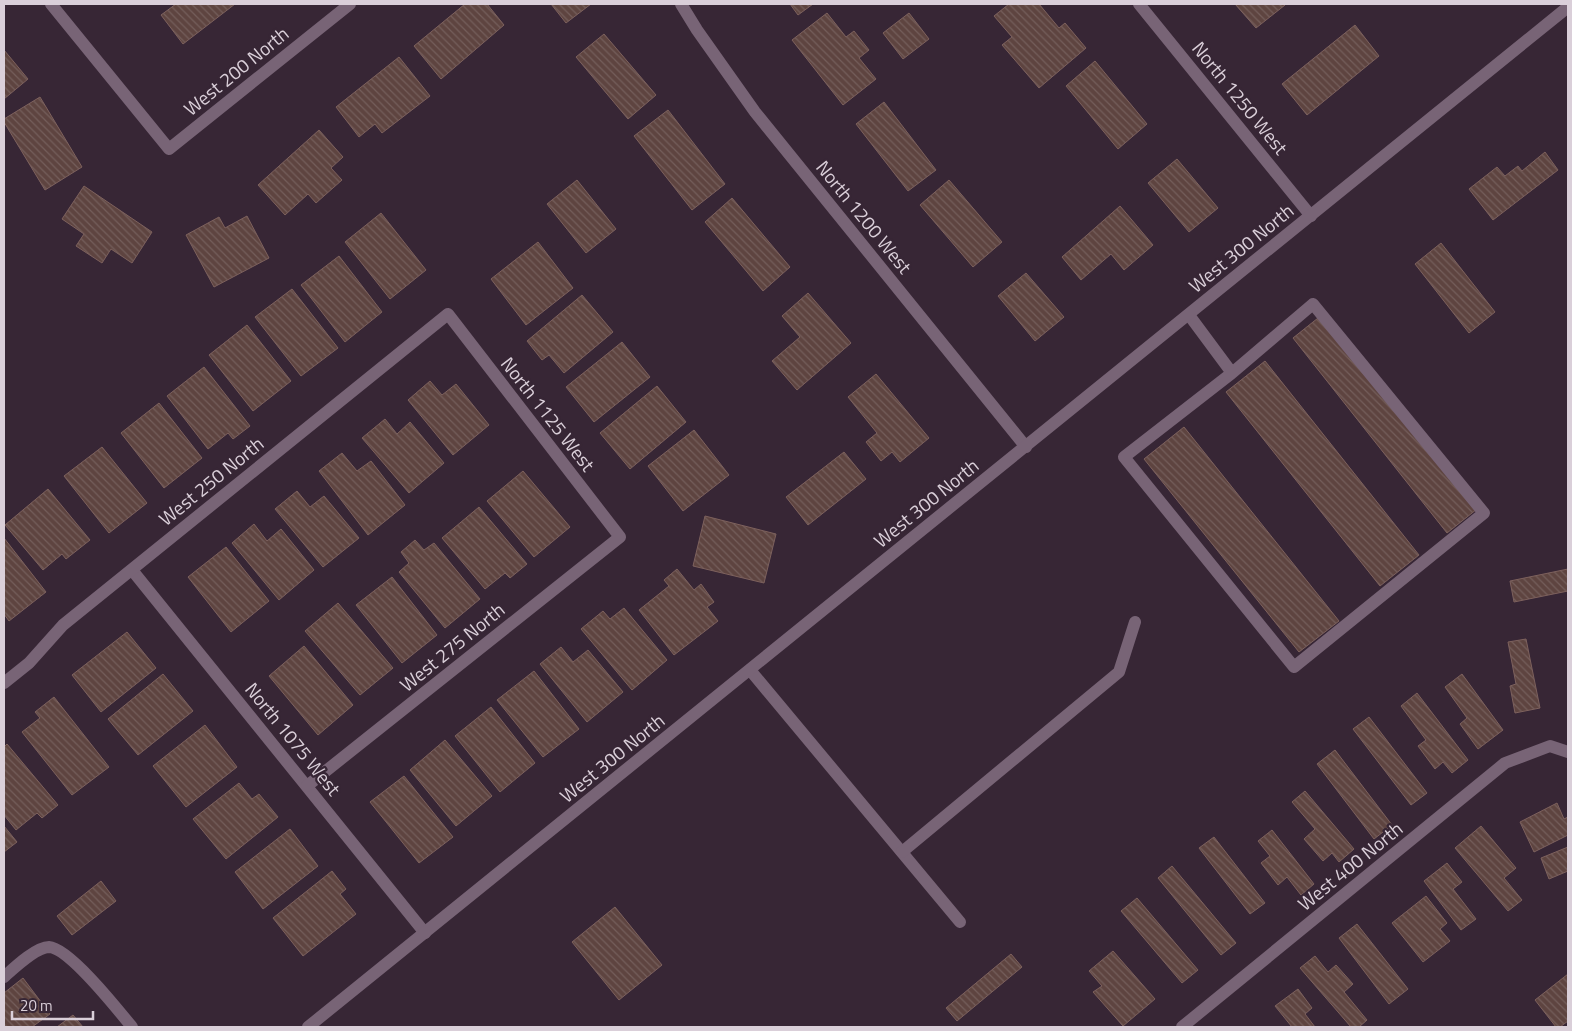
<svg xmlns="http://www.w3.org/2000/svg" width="1572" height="1031" font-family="'Titillium Web',sans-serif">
	<defs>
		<pattern id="building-back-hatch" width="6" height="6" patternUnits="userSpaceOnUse" patternTransform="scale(1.25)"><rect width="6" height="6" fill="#5e4440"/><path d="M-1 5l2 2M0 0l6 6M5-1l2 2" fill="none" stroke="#745e5b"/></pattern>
	</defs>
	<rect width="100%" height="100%" fill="#372635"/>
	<g fill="url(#building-back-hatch)" stroke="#7d615d">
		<polygon points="176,4 235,4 183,44 161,15"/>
		<polygon points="465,4 487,4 504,25 441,79 414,46"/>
		<polygon points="551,4 591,4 566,23"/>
		<polygon points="790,4 813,4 798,15"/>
		<polygon points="1009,4 1039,4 1059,28 1065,23 1086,48 1039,88 1002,45 1012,37 994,16"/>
		<polygon points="1235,4 1284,4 1285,5 1256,28"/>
		<polygon points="827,13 846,37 854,31 869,50 859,58 876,79 843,105 792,40"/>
		<polygon points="909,13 929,39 903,59 883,33"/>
		<polygon points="1355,25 1379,56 1307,115 1282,84"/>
		<polygon points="604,34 656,95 628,119 576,57"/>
		<polygon points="4,50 28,79 4,99"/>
		<polygon points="399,57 430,96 382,133 375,124 359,137 336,107"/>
		<polygon points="1095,61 1147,124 1118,149 1066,86"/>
		<polygon points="40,97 82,167 45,190 4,122 4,119"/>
		<polygon points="884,102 936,170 908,191 856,124"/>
		<polygon points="668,110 725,184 692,210 634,136"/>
		<polygon points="319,130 343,157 331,168 342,180 316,203 308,194 285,215 258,185"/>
		<polygon points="1545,152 1558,170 1493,220 1469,189 1497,167 1505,176 1518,166 1522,171"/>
		<polygon points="1177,159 1218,208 1189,232 1148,183"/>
		<polygon points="577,180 616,229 586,253 547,204"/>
		<polygon points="949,180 1002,242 973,267 920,205"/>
		<polygon points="84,186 152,232 132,263 111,249 102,263 76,246 84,234 62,219"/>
		<polygon points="732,198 790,267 763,291 705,222"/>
		<polygon points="1120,206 1153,245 1124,270 1111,254 1081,280 1062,257"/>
		<polygon points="381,213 426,270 390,299 345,242"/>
		<polygon points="247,216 269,258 214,287 186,235 219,217 225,228"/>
		<polygon points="538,242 573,288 526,325 491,279"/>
		<polygon points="1441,243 1495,312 1469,333 1415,264"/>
		<polygon points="339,256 382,312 345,342 301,285"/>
		<polygon points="1026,273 1064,317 1035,341 998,296"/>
		<polygon points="292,289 338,348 301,376 255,317"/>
		<polygon points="808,293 851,343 797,390 772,361 800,337 782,316"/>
		<polygon points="582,295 613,332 564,373 549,355 542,360 527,341"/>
		<polygon points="1323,314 1477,509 1447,533 1293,338"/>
		<polygon points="247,325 291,381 253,411 209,355"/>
		<polygon points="622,342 650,377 594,422 566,387"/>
		<polygon points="1265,361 1419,555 1380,586 1226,392"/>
		<polygon points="204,367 250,426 233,439 228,433 208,449 167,396"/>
		<polygon points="876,374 929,438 900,462 892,452 881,461 866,442 877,433 848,397"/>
		<polygon points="430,381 442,395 456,384 489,425 453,455 408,400"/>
		<polygon points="657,386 686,422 630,469 600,433"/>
		<polygon points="159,403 202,458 164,488 121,433"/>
		<polygon points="385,419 397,434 410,422 444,463 409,493 362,438"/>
		<polygon points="1184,427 1339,621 1299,652 1144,459"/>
		<polygon points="694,430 729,475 683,511 648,466"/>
		<polygon points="102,447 147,503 109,533 64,476"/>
		<polygon points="844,452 866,479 808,525 786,497"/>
		<polygon points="342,453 357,471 371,461 405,505 368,535 319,471"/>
		<polygon points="523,471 570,527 534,557 487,501"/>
		<polygon points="48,489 90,540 66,559 62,554 43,570 5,525"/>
		<polygon points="297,491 310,507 324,496 359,538 323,567 275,509"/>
		<polygon points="479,507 527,564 510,578 505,573 485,589 442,538"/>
		<polygon points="705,516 776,534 764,583 693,566"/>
		<polygon points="254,524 267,541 281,529 314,570 279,600 232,543"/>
		<polygon points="4,538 46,592 9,621 4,614"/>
		<polygon points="415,540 424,550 434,543 480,599 445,628 399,572 409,563 401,552"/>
		<polygon points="226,547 269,601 231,632 188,577"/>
		<polygon points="677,569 694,590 701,584 714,602 707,607 718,621 674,655 639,610 669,586 664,580"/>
		<polygon points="1568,569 1568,591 1514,602 1510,581"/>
		<polygon points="392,577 437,635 402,663 356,605"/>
		<polygon points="338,603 393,668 360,695 305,631"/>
		<polygon points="624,608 667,660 632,690 581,629 603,611 610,619"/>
		<polygon points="127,632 156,668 101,712 72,675"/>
		<polygon points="1526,639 1540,708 1515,713 1510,686 1516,684 1508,642"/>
		<polygon points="304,646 353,705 318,735 269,676"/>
		<polygon points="561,647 573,662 588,650 623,692 587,722 540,664"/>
		<polygon points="534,671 579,729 543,757 497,700"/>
		<polygon points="163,674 193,711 138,755 108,719"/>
		<polygon points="1462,674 1503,730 1478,749 1460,724 1467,718 1445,687"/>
		<polygon points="1417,693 1468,760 1452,773 1443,762 1435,769 1418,746 1426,740 1401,706"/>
		<polygon points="54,697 109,767 72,795 22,732 40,718 35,712"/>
		<polygon points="491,707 535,763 500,792 455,736"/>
		<polygon points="1369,717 1427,793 1411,805 1353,729"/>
		<polygon points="205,725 237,767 186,807 153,766"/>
		<polygon points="445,740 492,796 456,826 410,770"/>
		<polygon points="7,744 58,805 42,818 37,813 16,830 4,815 4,747"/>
		<polygon points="1335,750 1392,825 1374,839 1317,764"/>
		<polygon points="404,776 453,837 419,863 370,802"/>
		<polygon points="239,783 252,799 259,794 278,817 226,859 193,819"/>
		<polygon points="1305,791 1354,849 1339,862 1332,853 1323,861 1304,839 1315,829 1292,802"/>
		<polygon points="1557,803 1564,819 1568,817 1568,835 1534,852 1520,822"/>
		<polygon points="4,826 17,842 4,852"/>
		<polygon points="1481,826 1516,868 1504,878 1522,900 1508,911 1455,848"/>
		<polygon points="290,829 318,866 263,909 235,872"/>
		<polygon points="1272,830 1314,884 1301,895 1287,877 1278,885 1261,863 1270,856 1258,841"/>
		<polygon points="1214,837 1265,903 1250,914 1199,848"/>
		<polygon points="1568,847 1568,871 1549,879 1541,858"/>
		<polygon points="1447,863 1462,882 1453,889 1476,919 1461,930 1424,881"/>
		<polygon points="1172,866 1236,943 1221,955 1158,878"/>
		<polygon points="332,871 346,889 340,894 356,914 303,956 273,918"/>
		<polygon points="101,881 116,901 72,935 57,916"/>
		<polygon points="1426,896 1447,923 1440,929 1450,941 1423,962 1392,923"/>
		<polygon points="1137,898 1198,970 1182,983 1121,911"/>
		<polygon points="615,907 662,965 619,1000 572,942"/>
		<polygon points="1357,924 1408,989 1389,1004 1339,938"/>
		<polygon points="1113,951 1155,999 1123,1026 1093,992 1102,986 1089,971"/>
		<polygon points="1011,954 1022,967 957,1021 946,1008"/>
		<polygon points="1315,956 1328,972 1336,965 1353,984 1344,992 1367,1020 1359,1027 1351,1027 1300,968"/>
		<polygon points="1568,974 1568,1021 1560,1027 1556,1027 1535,1000"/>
		<polygon points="23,978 50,1014 32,1027 4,1027 4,993"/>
		<polygon points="1298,989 1312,1008 1305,1014 1315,1027 1292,1027 1275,1006"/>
		<polygon points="73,1015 83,1027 57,1027"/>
	</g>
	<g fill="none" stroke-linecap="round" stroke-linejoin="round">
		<g stroke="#786476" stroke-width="12">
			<polyline points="1189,315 1232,373 1124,457 1294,667 1484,513 1313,304 1232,373"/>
			<path d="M4,977c10,-9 32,-30 45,-30 20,1 70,64 83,80"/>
		</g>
		<g stroke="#786476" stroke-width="12">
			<polyline points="51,4 169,149 350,4"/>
			<polyline points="681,4 697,30 755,112 1026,447"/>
			<polyline points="1139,4 1311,216"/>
			<polyline points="132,570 425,933"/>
			<polyline points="750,670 960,922"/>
			<polyline points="4,683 29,663 63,625 448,314 620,537 307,786"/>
			<polyline points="902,852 1119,672 1135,622"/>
			<polyline points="1182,1027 1505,763 1550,746 1568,752"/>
		</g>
		<polyline stroke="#786476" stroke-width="12" points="308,1027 1568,7"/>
	</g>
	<g text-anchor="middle" stroke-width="4.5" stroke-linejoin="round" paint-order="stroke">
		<g font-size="19" fill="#dacfd9" stroke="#372635">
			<text transform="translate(236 71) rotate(-39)" y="7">West 200 North</text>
			<text transform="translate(1240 98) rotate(51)" y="7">North 1250 West</text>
			<text transform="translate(864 217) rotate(51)" y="7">North 1200 West</text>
			<text transform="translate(1241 248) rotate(-39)" y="7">West 300 North</text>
			<text transform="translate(548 414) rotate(52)" y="7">North 1125 West</text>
			<text transform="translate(211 481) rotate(-39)" y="7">West 250 North</text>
			<text transform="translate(926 503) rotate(-39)" y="7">West 300 North</text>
			<text transform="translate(452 647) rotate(-39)" y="7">West 275 North</text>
			<text transform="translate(293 739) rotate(51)" y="7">North 1075 West</text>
			<text transform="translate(612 758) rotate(-39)" y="7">West 300 North</text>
			<text transform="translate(1350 866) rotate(-39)" y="7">West 400 North</text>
		</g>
	</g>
	<rect width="1572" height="1031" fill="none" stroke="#dacfd9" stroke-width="10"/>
	<path d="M12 1011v8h81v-8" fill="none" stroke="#dacfd9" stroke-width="2.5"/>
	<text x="20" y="1011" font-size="15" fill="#dacfd9" stroke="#372635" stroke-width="4" paint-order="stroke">20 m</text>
</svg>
